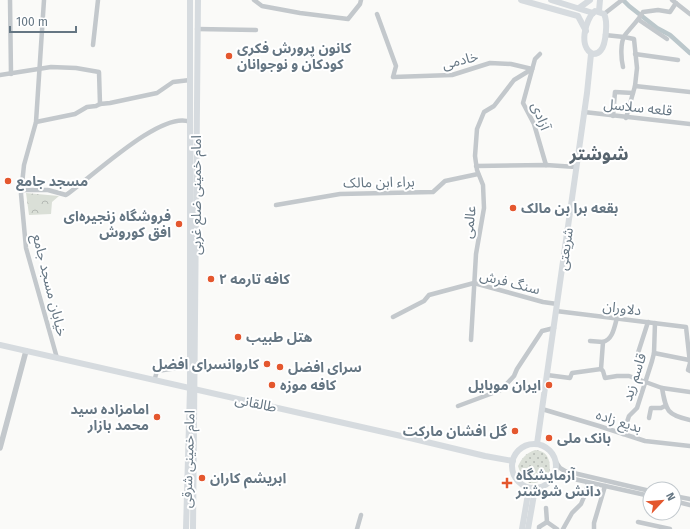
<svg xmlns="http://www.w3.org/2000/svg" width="690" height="529" font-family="'Fira Sans','Noto Sans Arabic',sans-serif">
	<defs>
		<pattern id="grass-dots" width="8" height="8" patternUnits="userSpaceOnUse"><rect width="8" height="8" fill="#dadfd7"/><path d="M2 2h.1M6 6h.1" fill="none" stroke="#b4b9b4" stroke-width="1.8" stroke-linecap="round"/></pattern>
		<pattern id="forest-crowns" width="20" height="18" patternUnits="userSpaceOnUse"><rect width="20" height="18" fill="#dadfd7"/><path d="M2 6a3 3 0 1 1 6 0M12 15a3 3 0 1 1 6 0" fill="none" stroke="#b4b9b4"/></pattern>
	</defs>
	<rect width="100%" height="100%" fill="#fafaf8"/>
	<path fill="url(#grass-dots)" d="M535,450c15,1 16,14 14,26l-13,7h-7l-8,-8 -3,-9c4,-8 8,-13 17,-16z"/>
	<polygon fill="url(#forest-crowns)" points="26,193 59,196 52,202 51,214 29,215"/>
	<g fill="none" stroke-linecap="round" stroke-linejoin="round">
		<polyline stroke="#bbc7cb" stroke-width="4.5" points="623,0 629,6 657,28 670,35 690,53"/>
		<g stroke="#c3c8cc" stroke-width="4.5">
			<polyline points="10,0 11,74"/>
			<polyline points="44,0 36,122 24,165 21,194 26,248 57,358"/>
			<polyline points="254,0 262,6 300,13 348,19 360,4 361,0"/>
			<polyline points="672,0 690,14"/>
			<polyline points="377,14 396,66 393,77 452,75 490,63 511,64 532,69"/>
			<polyline points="604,14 622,0"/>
			<polyline points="639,20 667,39"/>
			<polyline points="197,29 256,30"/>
			<polyline points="605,35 624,37 634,39 637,68 635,86 626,118"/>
			<polyline points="93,45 98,0"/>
			<polyline points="540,54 535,59 523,103 534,124 546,165"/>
			<polyline points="635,54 678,60"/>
			<path d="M623,67c-2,-8 -3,-25 2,-32 6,-8 13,-14 18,-23l15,-2 12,2 6,-9"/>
			<polyline points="0,75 51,67 76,68 99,72 100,104 110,103 157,93 173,82 190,80"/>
			<polyline points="635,86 690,92"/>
			<polyline points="584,112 690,124"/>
			<polyline points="613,116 615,92 633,93"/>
			<polyline points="36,122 75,114 87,107 96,106 100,104"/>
			<polyline points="476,166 546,165 576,167"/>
			<path d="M22,190h26l18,5c24,-16 96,-86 124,-73"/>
			<polyline points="276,205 340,194 433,192 445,181 478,174"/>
			<polyline points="556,311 686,327 690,363 688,370 690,371"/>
			<polyline points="393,317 424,301 429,295 474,283 543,302 557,304"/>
			<polyline points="471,340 476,254 484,208 483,185 477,170 475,156 477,129 484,112 494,106 514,80 532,69"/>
			<polyline points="590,341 603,342"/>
			<polyline points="654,353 689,360"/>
			<polyline points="637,356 648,322"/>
			<polyline points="601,369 603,371 605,378 617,376 629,376 662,388 690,392"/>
			<path d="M601,369l2,-27c10,-3 11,-14 14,-24"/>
			<polyline points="547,375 570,378 572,373 601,369"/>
			<polyline points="155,378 157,371 190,366"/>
			<path d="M662,388c4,23 5,27 28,32"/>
			<polyline points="458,406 501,390 514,376 517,369 542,331 554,328"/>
			<polyline points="542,409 599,426 645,441 690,446"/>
			<polyline points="649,418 651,408 661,408 665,406"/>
			<polyline points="623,434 629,416 637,408 652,361 654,353 655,323"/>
			<polyline points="556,462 560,468 565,471 650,491"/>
			<polyline points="553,479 565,477 650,496"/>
			<polyline points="674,496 690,499"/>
			<polyline points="674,501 690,505"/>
			<polyline points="546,508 547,522 557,529"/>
			<polyline points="638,522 670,529"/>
			<polyline points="357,529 361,515"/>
			<polyline points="539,529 539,527 547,522"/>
			<polyline points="563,529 572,513 581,504 586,492 588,483"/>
			<polyline points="594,529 594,523 605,486"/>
		</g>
		<polyline stroke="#c3c8cc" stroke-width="5.5" points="0,448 26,351"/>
		<g stroke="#d6dbdf" stroke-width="6">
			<polyline points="521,0 578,16 586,31"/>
			<polyline points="551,0 593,13"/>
			<polyline points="579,8 590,0"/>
			<path d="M595,11l9,3c4,7 2,30 -3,36 -2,3 -5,4 -8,4 -15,-6 -8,-35 2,-43z"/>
			<polyline points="599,11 600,0"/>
			<polyline points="0,345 410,438 485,456 513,461"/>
			<circle cx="534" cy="466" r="22"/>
			<polyline points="537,444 587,93 591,54"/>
			<polyline points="186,529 190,389 190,0"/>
			<polyline points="193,529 198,0"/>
			<polyline points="522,529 529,488"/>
			<polyline points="528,529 535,489"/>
		</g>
	</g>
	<g fill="#e4572e" stroke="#fff" stroke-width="1.5">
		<circle cx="229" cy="56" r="4"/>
		<circle cx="8" cy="181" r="4"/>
		<circle cx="513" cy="208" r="4"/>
		<circle cx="179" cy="224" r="4"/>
		<circle cx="211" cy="279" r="4"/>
		<circle cx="238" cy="337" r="4"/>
		<circle cx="267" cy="364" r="4"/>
		<circle cx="280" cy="367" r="4"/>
		<circle cx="272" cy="385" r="4"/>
		<circle cx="549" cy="385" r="4"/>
		<circle cx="157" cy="417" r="4"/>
		<circle cx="515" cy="431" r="4"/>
		<circle cx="549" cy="438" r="4"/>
		<circle cx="202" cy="478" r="4"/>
		<path d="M505 477h4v4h4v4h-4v4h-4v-4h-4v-4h4z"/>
	</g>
	<g text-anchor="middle" stroke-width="4" stroke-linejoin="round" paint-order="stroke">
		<g font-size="14" font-weight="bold" fill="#657683" stroke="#fff" text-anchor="start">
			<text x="237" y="53">کانون پرورش فکری<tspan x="237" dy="16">کودکان و نوجوانان</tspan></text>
			<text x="16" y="186">مسجد جامع</text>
			<text x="521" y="213">بقعه برا بن مالک</text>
			<text x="171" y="221" text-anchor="end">فروشگاه زنجیره‌ای<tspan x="171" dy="16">افق کوروش</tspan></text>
			<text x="219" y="284">کافه تارمه ۲</text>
			<text x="246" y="342">هتل طبیب</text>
			<text x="259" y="369" text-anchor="end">کاروانسرای افضل</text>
			<text x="288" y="372">سرای افضل</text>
			<text x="280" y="390">کافه موزه</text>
			<text x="541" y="390" text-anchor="end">ایران موبایل</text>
			<text x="149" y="414" text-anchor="end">امامزاده سید<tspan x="149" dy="16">محمد بازار</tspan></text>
			<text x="507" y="436" text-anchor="end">گل افشان مارکت</text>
			<text x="557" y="443">بانک ملی</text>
			<text x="516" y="480">آزمایشگاه<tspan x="516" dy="16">دانش شوشتر</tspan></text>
			<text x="210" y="483">ابریشم کاران</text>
		</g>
		<g font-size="14" fill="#657683" stroke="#fff">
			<text transform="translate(460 60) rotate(-14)" y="5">خادمی</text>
			<text transform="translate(638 107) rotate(6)" y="5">قلعه سلاسل</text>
			<text transform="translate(541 116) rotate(69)" y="5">آزادی</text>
			<text transform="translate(379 182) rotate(-1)" y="5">براء ابن مالک</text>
			<text transform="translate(196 195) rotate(-90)" y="5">امام خمینی ضلع غربی</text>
			<text transform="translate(469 222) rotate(-83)" y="5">عالمی</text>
			<text transform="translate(565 249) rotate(-82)" y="5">شریعتی</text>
			<text transform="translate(510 282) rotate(14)" y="5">سنگ فرش</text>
			<text transform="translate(50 285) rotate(76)" y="5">خیابان مسجد جامع</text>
			<text transform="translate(622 308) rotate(7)" y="5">دلاوران</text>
			<text transform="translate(634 377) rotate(-72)" y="5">قاسم زید</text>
			<text transform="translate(256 403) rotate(12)" y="5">طالقانی</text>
			<text transform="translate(619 421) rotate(18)" y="5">بدیع زاده</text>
			<text transform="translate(188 459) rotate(-88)" y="5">امام خمینی شرقی</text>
		</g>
		<g font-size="18" font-weight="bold" fill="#57646e" stroke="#fff">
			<text x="599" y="160">شوشتر</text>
		</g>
	</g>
	<g transform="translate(662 501) rotate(64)"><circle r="19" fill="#ffffff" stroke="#c1c8cd"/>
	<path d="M0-3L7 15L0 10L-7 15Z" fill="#e4572e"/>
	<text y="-6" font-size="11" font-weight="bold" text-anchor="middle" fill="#657683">N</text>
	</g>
	<path d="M10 26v6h66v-6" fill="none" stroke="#657683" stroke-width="2"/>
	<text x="16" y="26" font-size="12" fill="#657683" stroke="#ffffff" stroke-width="3" paint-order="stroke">100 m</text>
</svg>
